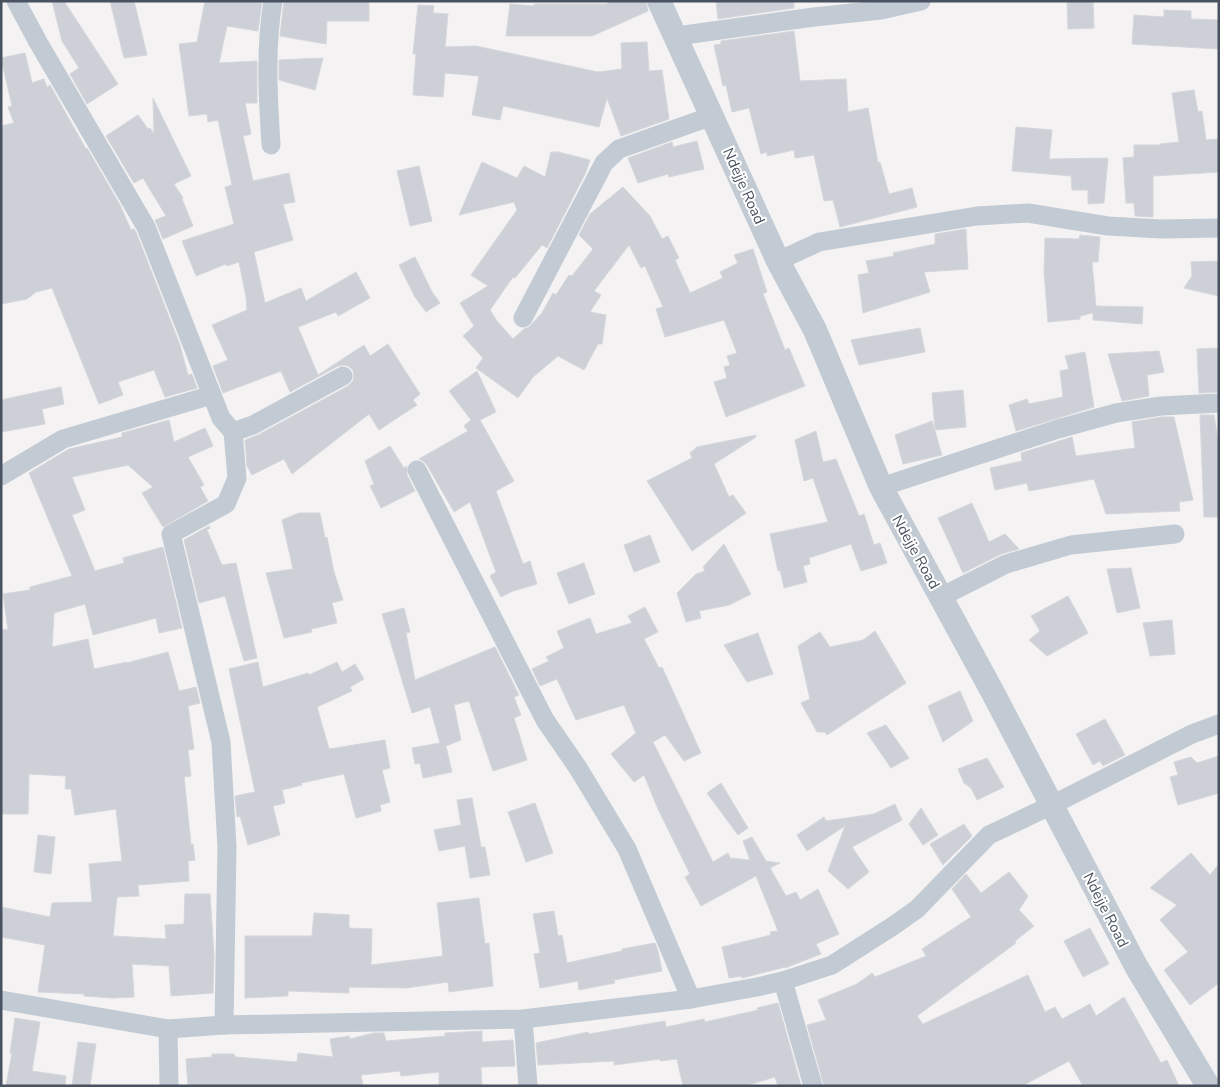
<svg xmlns="http://www.w3.org/2000/svg" width="1220" height="1087" font-family="'Nunito Sans',sans-serif">
	<rect width="100%" height="100%" fill="#f4f2f2"/>
	<g fill="#cdd0d6" stroke="#d5d7dd">
		<polygon points="52,1 64,1 118,84 87,104 70,74 79,68 62,41"/>
		<polygon points="110,1 134,1 147,55 124,58"/>
		<polygon points="205,1 262,1 258,31 227,26 219,63 257,61 257,103 245,103 251,134 243,136 253,181 289,173 295,202 283,204 293,240 254,252 265,303 301,288 306,301 356,272 370,298 338,316 336,312 298,327 318,375 364,345 370,356 388,344 420,394 413,400 417,405 379,430 369,414 292,474 284,459 252,475 247,466 245,440 258,435 348,386 353,381 354,376 353,370 348,366 343,365 338,366 290,392 281,371 223,393 213,366 228,360 212,325 247,310 246,297 239,262 227,266 226,264 196,276 182,241 234,224 225,187 232,185 218,120 208,122 207,114 189,116 179,44 197,42"/>
		<polygon points="284,1 369,1 369,21 327,21 326,44 280,36"/>
		<polygon points="612,1 646,1 648,11 592,36 506,36 510,4 534,6 534,4 606,4"/>
		<polygon points="716,1 794,1 794,8 718,19"/>
		<polygon points="1067,1 1093,1 1094,28 1068,29"/>
		<polygon points="418,5 434,6 433,13 448,14 445,47 476,46 598,72 622,69 621,43 647,42 649,71 662,70 669,119 621,136 607,98 599,127 503,106 500,120 472,115 479,76 445,73 443,97 413,95 416,54 413,54"/>
		<polygon points="1164,10 1191,11 1191,19 1219,20 1219,49 1132,44 1134,15 1164,17"/>
		<polygon points="794,31 800,81 846,79 848,112 868,108 878,163 880,162 889,194 912,188 917,207 840,227 833,200 824,201 814,155 795,158 794,150 767,156 767,152 761,154 749,108 732,112 726,85 723,86 714,45 721,44 721,41"/>
		<polygon points="25,53 32,83 44,79 47,87 50,85 86,149 87,148 120,205 131,230 134,229 136,232 180,345 188,375 192,374 197,388 165,397 154,370 118,382 123,395 99,404 52,288 36,292 27,299 1,304 1,126 14,123 8,107 12,106 1,58"/>
		<polygon points="323,58 315,90 279,80 279,60"/>
		<polygon points="1194,90 1198,112 1202,111 1206,140 1219,139 1219,172 1153,176 1153,217 1135,216 1134,203 1126,203 1123,158 1134,157 1134,145 1160,145 1160,144 1179,142 1172,93"/>
		<polygon points="153,98 191,176 174,184 183,198 182,199 193,226 163,239 155,220 166,216 143,178 134,183 106,136 138,115 148,129 150,128 154,134"/>
		<polygon points="1016,127 1052,130 1049,159 1108,158 1104,203 1088,204 1088,190 1072,190 1071,176 1012,171"/>
		<polygon points="697,141 704,169 669,177 668,174 638,183 628,158 672,142 673,147"/>
		<polygon points="551,152 558,152 590,160 586,172 547,248 542,245 515,278 513,277 490,310 497,321 513,339 524,329 529,327 542,313 553,293 556,295 569,275 572,276 593,249 579,235 590,214 623,187 650,216 662,239 668,236 679,258 675,260 690,293 723,278 720,272 738,263 734,255 753,249 767,292 763,294 785,350 789,348 805,386 726,417 714,382 727,378 724,367 730,365 727,356 737,353 724,320 665,337 656,309 663,307 645,266 641,268 629,245 594,291 601,295 590,312 606,315 602,344 598,344 584,370 558,356 533,377 518,398 476,368 483,358 463,336 474,326 460,303 488,286 471,275 517,210 514,202 459,215 482,162 517,178 524,166 545,177"/>
		<polygon points="419,166 432,221 410,226 397,171"/>
		<polygon points="966,229 968,269 924,272 930,292 863,313 858,275 869,273 866,261 894,256 893,253 935,244 935,234"/>
		<polygon points="1080,235 1100,237 1098,262 1092,262 1096,306 1143,307 1142,324 1093,320 1093,313 1080,316 1080,319 1048,322 1044,272 1045,238 1079,239"/>
		<polygon points="415,257 432,292 440,303 426,312 415,297 399,265"/>
		<polygon points="1219,261 1219,296 1184,288 1192,276 1191,262"/>
		<polygon points="920,328 925,352 859,365 851,340"/>
		<polygon points="1219,348 1219,392 1199,393 1197,349"/>
		<polygon points="1159,351 1164,372 1147,375 1149,396 1122,401 1108,354"/>
		<polygon points="1085,352 1094,407 1016,431 1009,405 1027,399 1029,404 1063,397 1060,371 1069,369 1065,356"/>
		<polygon points="477,371 496,412 480,420 514,481 496,491 523,564 530,561 537,584 513,591 501,597 490,576 496,572 470,502 454,512 427,465 423,461 419,459 468,431 464,426 471,420 449,391"/>
		<polygon points="61,387 64,404 42,409 45,424 1,432 1,400"/>
		<polygon points="963,390 966,427 935,430 932,393"/>
		<polygon points="1200,415 1214,415 1219,446 1219,517 1204,517"/>
		<polygon points="1162,417 1174,417 1193,500 1179,502 1180,511 1106,514 1094,479 1029,491 1027,483 995,490 990,468 1022,461 1021,453 1072,437 1076,456 1135,448 1132,422"/>
		<polygon points="169,420 174,442 205,428 213,446 188,457 204,485 200,487 208,501 163,527 142,493 153,487 128,465 72,477 85,510 72,515 95,571 124,563 123,558 163,547 182,628 159,633 156,618 93,635 85,604 54,613 52,647 88,639 94,669 127,662 127,663 168,652 179,691 196,687 200,703 188,706 194,749 188,750 191,776 184,777 191,844 193,844 195,860 188,861 189,881 138,885 139,896 117,897 113,936 166,939 165,925 184,924 185,894 210,894 214,956 213,993 171,996 169,966 132,964 134,997 112,998 84,996 84,994 38,992 45,945 1,937 1,907 50,917 52,903 92,902 89,864 122,861 116,809 75,815 71,789 65,789 66,776 29,774 28,814 1,814 1,629 8,630 3,594 30,590 30,587 72,576 29,473 69,449 122,437 122,433"/>
		<polygon points="932,421 942,455 903,464 895,435"/>
		<polygon points="816,431 823,462 836,459 859,516 864,514 874,545 880,543 887,563 861,571 851,544 809,558 810,564 803,566 807,582 784,588 780,570 778,571 770,534 828,522 813,478 804,481 795,440"/>
		<polygon points="756,435 756,437 714,464 729,497 733,495 746,513 692,551 647,481 692,458 690,453 697,447"/>
		<polygon points="390,446 404,468 407,466 407,475 415,491 381,508 370,486 374,484 365,461"/>
		<polygon points="972,503 989,542 1005,534 1019,549 1001,554 963,573 938,518"/>
		<polygon points="299,513 320,513 325,538 327,537 334,572 343,600 332,603 337,623 311,629 312,632 284,638 266,573 293,569 282,520"/>
		<polygon points="209,526 210,528 207,530 222,565 236,563 257,658 244,661 225,596 199,603 184,540"/>
		<polygon points="650,535 660,562 634,572 624,545"/>
		<polygon points="724,544 751,594 729,605 699,611 701,618 686,622 677,593 696,574 705,571 703,567"/>
		<polygon points="584,563 595,594 569,604 557,573"/>
		<polygon points="1131,568 1140,608 1117,613 1107,569"/>
		<polygon points="1068,596 1088,633 1047,656 1029,640 1040,631 1031,616"/>
		<polygon points="645,607 658,632 644,639 659,668 662,667 701,753 684,761 665,735 653,742 713,862 728,853 730,858 750,860 743,841 752,837 766,861 780,863 770,868 786,896 796,892 800,900 818,889 839,934 816,944 821,954 785,968 785,967 742,978 741,976 729,978 722,947 771,935 770,932 778,931 756,876 701,906 685,877 690,874 658,809 644,775 634,782 611,754 636,733 624,705 576,720 557,679 540,686 532,669 549,661 546,657 564,648 557,631 590,618 596,634 632,623 628,616"/>
		<polygon points="404,608 410,632 406,633 415,680 495,647 519,695 514,697 521,715 514,718 527,760 493,771 469,701 454,705 461,740 446,746 452,772 423,778 420,763 415,764 412,748 440,743 430,707 412,713 382,614"/>
		<polygon points="1172,620 1175,654 1150,656 1143,623"/>
		<polygon points="875,631 906,683 827,735 825,732 817,732 801,703 810,699 798,646 820,632 830,647 863,640"/>
		<polygon points="758,633 773,674 747,682 724,645"/>
		<polygon points="258,662 263,687 308,673 309,675 337,662 342,672 355,664 364,679 350,687 352,691 317,707 329,749 385,740 390,768 382,770 390,802 380,805 381,811 356,818 344,774 301,783 302,785 282,790 285,803 273,806 280,835 248,845 240,816 237,817 235,796 255,792 229,669"/>
		<polygon points="960,691 973,721 943,742 928,706"/>
		<polygon points="1105,719 1125,755 1103,766 1100,761 1093,765 1076,734"/>
		<polygon points="886,725 909,758 891,768 867,733"/>
		<polygon points="1219,756 1219,793 1178,805 1170,777 1178,775 1174,762 1191,757 1197,763"/>
		<polygon points="987,758 1004,787 977,800 971,788 964,783 958,769"/>
		<polygon points="721,783 748,828 738,835 707,793"/>
		<polygon points="472,798 481,847 485,847 490,875 470,878 465,846 439,851 434,830 461,825 457,800"/>
		<polygon points="535,803 553,853 526,862 508,812"/>
		<polygon points="895,804 902,820 852,847 869,872 848,889 828,871 845,826 807,851 797,835 824,817 826,821 874,814"/>
		<polygon points="921,808 938,835 923,845 909,824"/>
		<polygon points="964,824 972,836 943,865 930,844"/>
		<polygon points="38,835 55,837 51,874 34,872"/>
		<polygon points="1191,853 1210,875 1219,864 1219,983 1190,1005 1164,970 1188,952 1160,920 1177,905 1150,888"/>
		<polygon points="1009,872 1028,896 1019,910 1034,926 1015,941 1016,943 917,1016 923,1024 1028,975 1045,1012 1055,1007 1062,1019 1090,1004 1096,1016 1124,997 1161,1063 1167,1060 1179,1086 1083,1086 1069,1061 1022,1086 824,1086 807,1025 826,1020 818,1000 857,984 872,973 875,977 926,956 922,949 971,917 952,889 966,874 981,893"/>
		<polygon points="479,898 485,944 489,943 493,986 449,992 448,982 406,988 349,987 349,993 288,991 288,996 245,998 245,936 312,936 314,913 349,915 349,928 372,929 371,965 443,956 437,903"/>
		<polygon points="554,911 558,936 562,935 567,963 622,951 622,949 655,943 658,951 662,971 614,980 615,983 579,990 578,981 540,988 534,954 540,953 533,914"/>
		<polygon points="1090,928 1109,964 1083,977 1064,941"/>
		<polygon points="778,1003 801,1086 778,1086 775,1077 745,1086 683,1086 677,1059 660,1061 660,1059 614,1065 614,1061 538,1065 536,1043 588,1032 589,1034 665,1021 666,1027 704,1019 705,1022 758,1010 757,1008"/>
		<polygon points="15,1018 40,1022 32,1071 66,1076 65,1086 6,1086 12,1053 10,1053"/>
		<polygon points="482,1031 482,1042 513,1040 515,1066 481,1067 482,1086 439,1086 439,1072 401,1076 400,1071 361,1075 363,1086 188,1086 186,1059 212,1057 212,1054 234,1054 235,1057 297,1062 298,1053 333,1057 330,1039 349,1036 350,1039 374,1033 384,1033 386,1041 445,1036 445,1033"/>
		<polygon points="78,1042 96,1044 90,1086 72,1086"/>
	</g>
	<g fill="none" stroke-linecap="round" stroke-linejoin="round">
		<g stroke="#c2cad3" stroke-width="19">
			<polyline points="16,1 38,42 146,227 221,418 233,432 253,425 343,376"/>
			<polyline points="677,36 814,17 881,10 921,1"/>
			<path d="M271,145c-3,-48 -6,-96 2,-144"/>
			<polyline points="778,261 819,242 977,216 1028,213 1108,226 1161,229 1219,228"/>
			<polyline points="523,318 604,163 619,149 712,116"/>
			<polyline points="417,470 545,720 578,768 627,849 691,999"/>
			<polyline points="1,476 63,439 212,395"/>
			<polyline points="881,487 1058,429 1116,413 1161,406 1219,403"/>
			<polyline points="941,597 1006,564 1071,545 1175,534"/>
			<polyline points="783,981 813,1086"/>
			<polyline points="1,1000 168,1029 224,1025 523,1019 691,999 757,987 783,981 832,965 893,926 917,909 989,835 1052,805 1192,734 1219,724"/>
			<polyline points="523,1019 528,1086"/>
			<polyline points="224,1025 227,847 221,742 171,534 226,504 237,478 233,432"/>
			<polyline points="168,1029 169,1086"/>
		</g>
		<polyline stroke="#c2cad3" stroke-width="24" points="659,1 778,261 815,330 881,487 992,691 1136,966 1208,1086"/>
	</g>
	<g text-anchor="middle" stroke-width="4" stroke-linejoin="round" paint-order="stroke">
		<g font-size="15" fill="#485260" stroke="#fff">
			<text transform="translate(744 186) rotate(66)" y="5">Ndejje Road</text>
			<text transform="translate(916 552) rotate(61)" y="5">Ndejje Road</text>
			<text transform="translate(1106 910) rotate(63)" y="5">Ndejje Road</text>
		</g>
	</g>
	<rect width="1220" height="1087" fill="none" stroke="#485260" stroke-width="5"/>
</svg>
